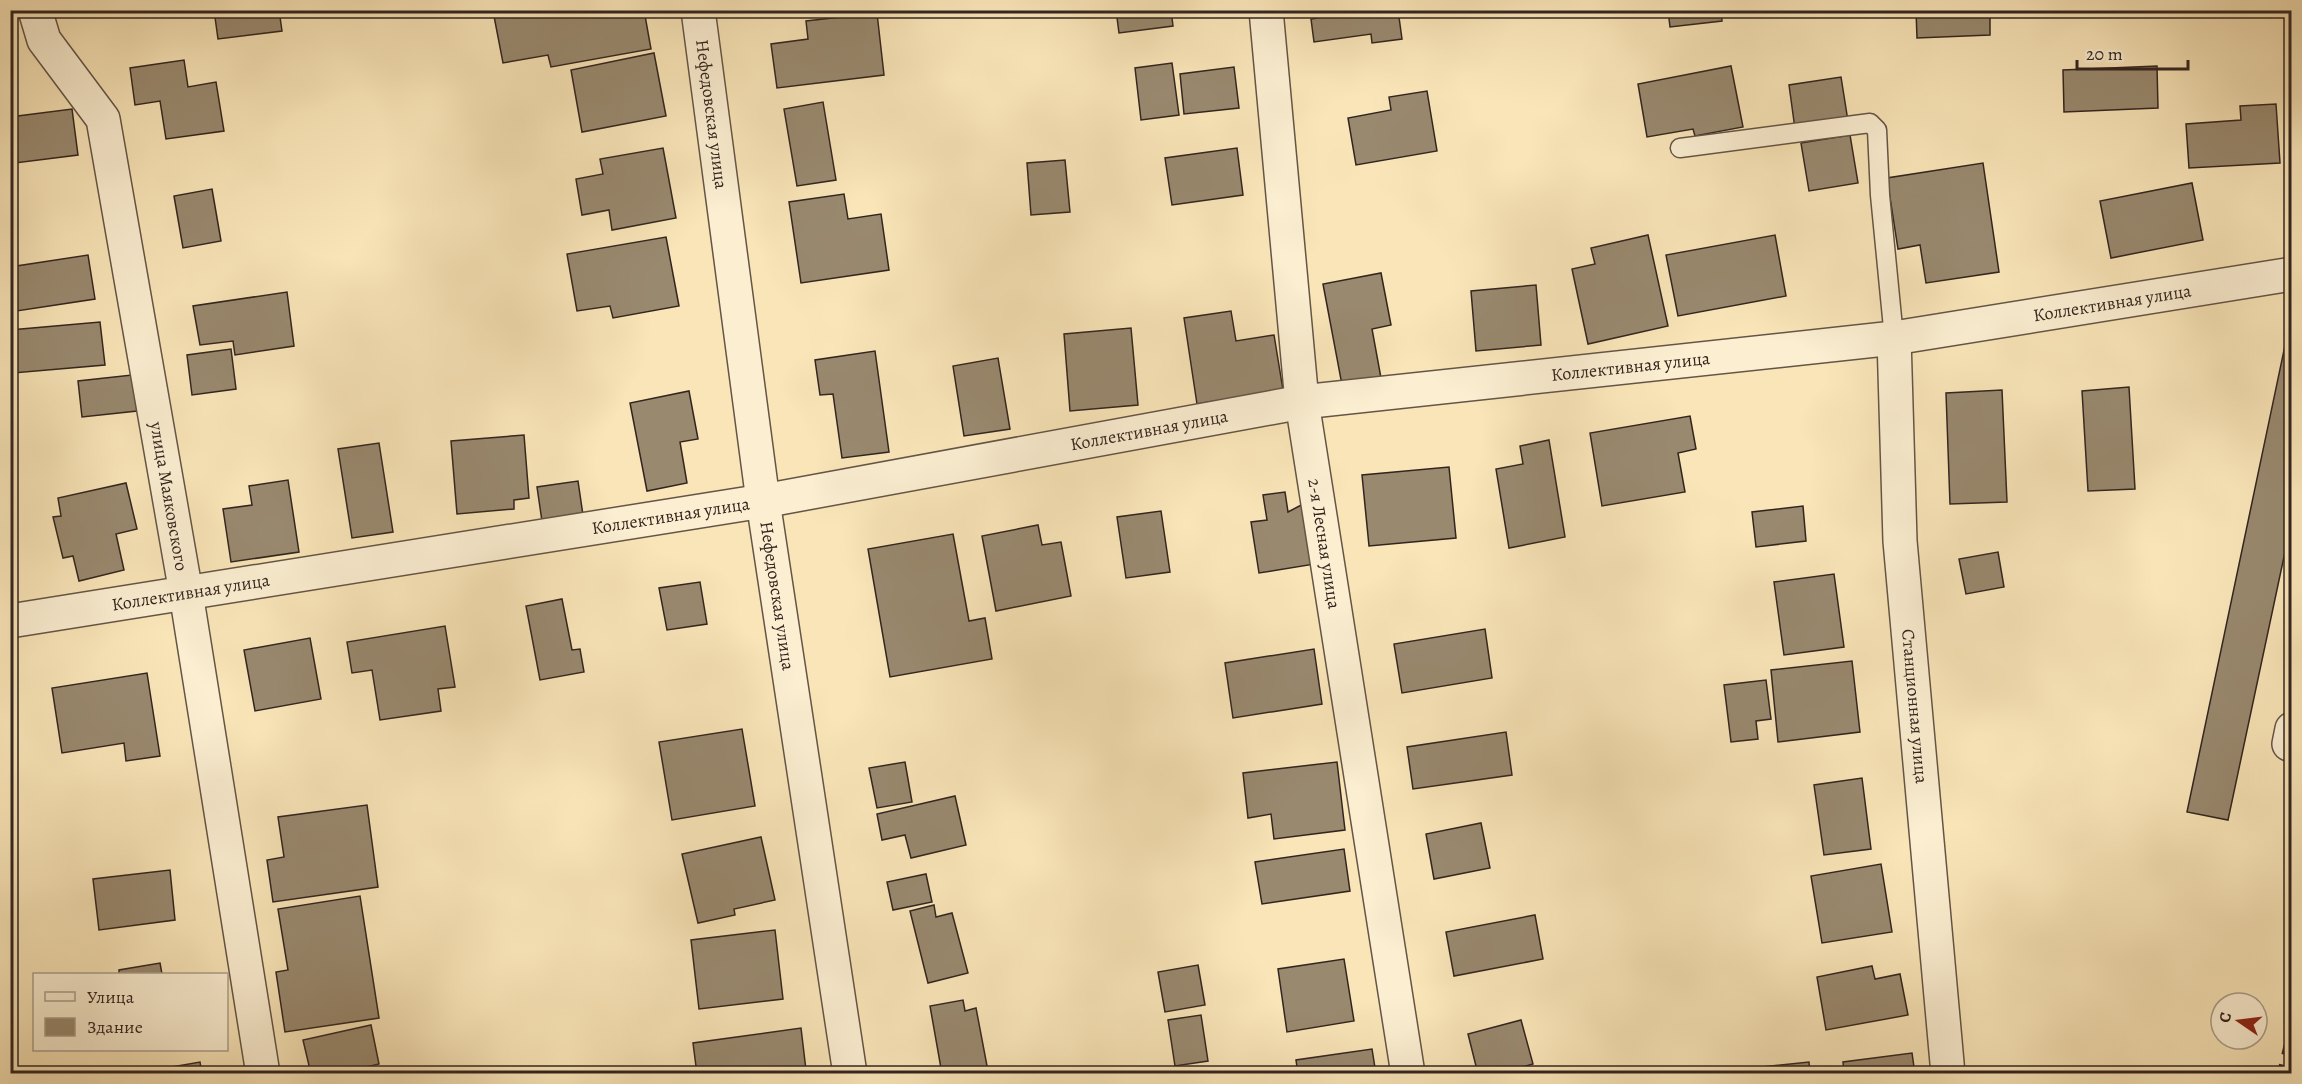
<svg xmlns="http://www.w3.org/2000/svg" width="2302" height="1084" font-family="Alegreya,serif">
	<rect width="100%" height="100%" fill="#f9e5b8"/>
	<filter id="stains"><feTurbulence type="fractalNoise" baseFrequency=".00333" numOctaves="4"/><feColorMatrix values="0 0 0 0 .2 0 0 0 0 .09 0 0 0 0 .02 0 0 0 .5 -.17"/></filter>
	<radialGradient id="worn" r=".72"><stop offset=".6" stop-color="#630" stop-opacity="0"/><stop offset="1" stop-color="#630" stop-opacity=".3"/></radialGradient>
	<g fill="#99896f" stroke="#322520" stroke-width="1.5">
		<polygon points="214,10 279,10 282,31 218,39"/>
		<polygon points="644,10 651,49 551,67 548,55 503,63 493,11"/>
		<polygon points="1116,10 1171,10 1173,26 1119,33"/>
		<polygon points="1366,10 1398,10 1402,39 1372,43 1371,34 1314,42 1311,19"/>
		<polygon points="1668,10 1721,10 1722,21 1670,27"/>
		<polygon points="1916,10 1990,10 1990,35 1917,38"/>
		<polygon points="877,13 884,75 777,88 771,44 808,39 806,21"/>
		<polygon points="654,53 666,116 582,132 571,70"/>
		<polygon points="184,60 188,87 216,82 224,131 166,139 160,101 135,105 130,68"/>
		<polygon points="1172,63 1179,115 1141,120 1135,68"/>
		<polygon points="1731,66 1743,127 1695,136 1693,129 1647,137 1638,84"/>
		<polygon points="2157,66 2158,108 2064,112 2063,70"/>
		<polygon points="1234,67 1239,108 1184,114 1180,74"/>
		<polygon points="1841,77 1848,121 1795,129 1789,85"/>
		<polygon points="1427,91 1437,151 1356,165 1348,118 1391,110 1389,97"/>
		<polygon points="823,102 836,180 797,186 784,109"/>
		<polygon points="2276,104 2280,163 2189,168 2186,124 2241,120 2240,106"/>
		<polygon points="72,109 78,155 15,163 10,117"/>
		<polygon points="1850,135 1858,183 1809,191 1801,143"/>
		<polygon points="663,148 676,218 612,230 609,210 582,215 576,179 603,174 600,159"/>
		<polygon points="1237,148 1243,195 1172,205 1165,158"/>
		<polygon points="1065,160 1070,212 1031,215 1027,163"/>
		<polygon points="1983,163 1999,272 1926,283 1920,245 1898,249 1887,178"/>
		<polygon points="2192,183 2203,240 2111,258 2100,201"/>
		<polygon points="212,189 221,241 183,248 174,196"/>
		<polygon points="844,194 848,219 881,214 889,270 801,283 789,202"/>
		<polygon points="1648,235 1668,326 1588,344 1572,269 1595,264 1591,248"/>
		<polygon points="1775,235 1786,296 1678,316 1666,255"/>
		<polygon points="666,237 679,306 613,318 610,306 577,311 567,254"/>
		<polygon points="88,255 95,299 10,312 10,267"/>
		<polygon points="1381,273 1391,325 1372,329 1381,378 1342,385 1323,284"/>
		<polygon points="1536,285 1541,345 1476,351 1471,291"/>
		<polygon points="287,292 294,346 235,355 233,341 200,345 193,306"/>
		<polygon points="1231,311 1236,341 1274,335 1283,390 1197,404 1184,318"/>
		<polygon points="2292,312 2292,519 2228,820 2187,812"/>
		<polygon points="100,322 105,365 13,373 10,330"/>
		<polygon points="1131,328 1138,405 1070,411 1064,334"/>
		<polygon points="231,349 236,389 192,395 187,355"/>
		<polygon points="875,351 889,452 842,458 833,394 820,395 815,360"/>
		<polygon points="998,358 1010,429 964,436 953,366"/>
		<polygon points="132,375 137,411 82,417 78,381"/>
		<polygon points="2129,387 2135,489 2088,491 2082,391"/>
		<polygon points="2002,390 2007,502 1950,504 1946,393"/>
		<polygon points="689,391 698,439 680,442 687,483 647,491 630,403"/>
		<polygon points="1690,416 1696,449 1678,453 1685,492 1602,506 1590,433"/>
		<polygon points="524,435 529,498 514,500 514,509 457,514 451,441"/>
		<polygon points="1549,440 1565,537 1509,548 1496,469 1523,464 1520,446"/>
		<polygon points="379,443 393,532 352,538 338,449"/>
		<polygon points="1449,467 1456,538 1369,546 1362,475"/>
		<polygon points="288,480 299,552 231,562 223,509 252,505 249,486"/>
		<polygon points="578,481 584,522 543,528 537,487"/>
		<polygon points="126,483 137,529 116,534 124,570 79,581 73,556 63,558 53,517 61,516 58,498"/>
		<polygon points="1285,492 1288,512 1305,503 1315,564 1259,573 1251,522 1267,520 1263,495"/>
		<polygon points="1803,506 1806,541 1756,547 1752,512"/>
		<polygon points="1161,511 1170,572 1126,578 1117,517"/>
		<polygon points="1038,525 1042,545 1061,542 1071,596 996,611 982,536"/>
		<polygon points="953,534 969,621 985,618 992,659 890,677 868,549"/>
		<polygon points="1998,552 2004,587 1966,594 1959,559"/>
		<polygon points="1834,574 1844,647 1784,655 1774,582"/>
		<polygon points="700,582 707,624 667,630 659,588"/>
		<polygon points="562,599 572,650 580,649 584,672 540,680 526,606"/>
		<polygon points="445,626 455,687 438,689 441,711 380,720 372,670 352,673 347,642"/>
		<polygon points="1485,629 1492,678 1402,693 1394,644"/>
		<polygon points="310,638 321,699 255,711 244,650"/>
		<polygon points="1314,649 1322,704 1233,718 1225,663"/>
		<polygon points="1852,661 1860,732 1778,742 1771,670"/>
		<polygon points="147,673 160,756 126,761 124,743 62,753 52,688"/>
		<polygon points="1766,680 1771,719 1756,721 1758,739 1731,742 1724,685"/>
		<polygon points="742,729 755,806 672,820 659,742"/>
		<polygon points="1506,732 1512,775 1413,789 1407,747"/>
		<polygon points="905,762 912,802 877,808 869,768"/>
		<polygon points="1337,762 1345,830 1274,839 1271,814 1248,818 1243,773"/>
		<polygon points="1862,778 1871,849 1824,855 1814,785"/>
		<polygon points="955,796 966,845 911,858 905,835 882,840 877,814"/>
		<polygon points="367,805 378,887 273,902 267,860 284,857 278,817"/>
		<polygon points="1481,823 1490,868 1434,879 1426,834"/>
		<polygon points="761,837 775,900 734,909 735,915 698,923 682,854"/>
		<polygon points="1344,849 1350,891 1262,904 1255,862"/>
		<polygon points="1881,864 1892,932 1822,943 1811,876"/>
		<polygon points="170,870 175,920 99,930 93,879"/>
		<polygon points="926,874 932,902 893,910 887,882"/>
		<polygon points="360,896 379,1018 285,1032 276,972 288,970 278,909"/>
		<polygon points="934,905 936,917 952,913 968,973 928,983 910,911"/>
		<polygon points="1535,915 1543,959 1454,976 1446,932"/>
		<polygon points="775,930 783,999 699,1009 691,940"/>
		<polygon points="1344,959 1354,1021 1287,1032 1278,969"/>
		<polygon points="160,963 162,974 119,974 119,970"/>
		<polygon points="1198,965 1205,1005 1165,1012 1158,972"/>
		<polygon points="1872,966 1875,979 1900,974 1908,1015 1826,1030 1817,977"/>
		<polygon points="963,1000 965,1011 976,1008 988,1071 942,1074 930,1006"/>
		<polygon points="1201,1015 1208,1061 1175,1066 1168,1020"/>
		<polygon points="1521,1020 1533,1064 1497,1074 1478,1074 1468,1034"/>
		<polygon points="371,1025 379,1064 337,1074 311,1074 303,1040"/>
		<polygon points="801,1028 806,1070 779,1074 697,1074 693,1043"/>
		<polygon points="1372,1049 1376,1074 1298,1074 1296,1060"/>
		<polygon points="1912,1053 1915,1074 1844,1074 1843,1062"/>
		<polygon points="200,1062 202,1074 143,1074 143,1072"/>
		<polygon points="1809,1062 1810,1074 1754,1074 1753,1068"/>
	</g>
	<g fill="none" stroke-linecap="round" stroke-linejoin="round">
		<defs>
			<polyline id="lane" points="1680,148 1870,123 1877,130 1880,195 1894,338"/>
			<g id="street">
				<path id="s1" d="M35,10l9,30 59,79 83,474 77,481"/>
				<path id="s2" d="M698,10l65,491 87,573"/>
				<path id="s3" d="M1266,10l36,392 106,672"/>
				<path id="s4" d="M1894,338l6,203 48,533"/>
				<path id="s5" d="M10,621l753,-120 539,-99 592,-64 398,-64"/>
				<polyline points="2289,744 2292,729"/>
			</g>
		</defs>
		<use href="#lane" stroke="#645546" stroke-width="21"/>
		<use href="#street" stroke="#645546" stroke-width="36"/>
		<use href="#lane" stroke="#fbeed1" stroke-width="18"/>
		<use href="#street" stroke="#fbeed1" stroke-width="33"/>
		<polyline stroke="#322520" stroke-width="4.5" stroke-dasharray="10 10" stroke-linecap="butt" points="2279,1074 2292,1019"/>
	</g>
	<g text-anchor="middle" stroke-width="4.5" stroke-linejoin="round" paint-order="stroke">
		<g font-size="18" fill="#322520" stroke="#fbeed1">
			<text dy="6" stroke="none"><textPath href="#s2" startOffset="105">Нефедовская улица</textPath></text>
			<text dy="6" stroke="none"><textPath href="#s5" startOffset="2127">Коллективная улица</textPath></text>
			<text dy="6" stroke="none"><textPath href="#s5" startOffset="1641">Коллективная улица</textPath></text>
			<text dy="6" stroke="none"><textPath href="#s5" startOffset="1155">Коллективная улица</textPath></text>
			<text dy="6" stroke="none"><textPath href="#s1" startOffset="513">улица Маяковского</textPath></text>
			<text dy="6" stroke="none"><textPath href="#s5" startOffset="669">Коллективная улица</textPath></text>
			<text dy="6" stroke="none"><textPath href="#s3" startOffset="537">2-я Лесная улица</textPath></text>
			<text dy="6" stroke="none"><textPath href="#s5" startOffset="183">Коллективная улица</textPath></text>
			<text dy="6" stroke="none"><textPath href="#s2" startOffset="591">Нефедовская улица</textPath></text>
			<text dy="6" stroke="none"><textPath href="#s4" startOffset="369">Станционная улица</textPath></text>
		</g>
	</g>
	<rect width="2302" height="1084" fill="none" stroke="#f9e5b8" stroke-width="36"/>
	<rect x="12" y="12" width="2278" height="1060" fill="none" stroke="#322520" stroke-width="3"/>
	<rect x="18" y="18" width="2266" height="1048" fill="none" stroke="#322520" stroke-width="1.5"/>
	<rect x="33" y="973" width="195" height="78" fill="#fbeed1" stroke="#ab9e8a" stroke-width="1.5"/>
	<rect x="45" y="992" width="30" height="9" fill="#fbeed1" stroke="#ab9e8a" stroke-width="1.5"/>
	<text x="87" y="1003" font-size="18" fill="#322520">Улица</text>
	<rect x="45" y="1018" width="30" height="18" fill="#99896f" stroke="#ab9e8a" stroke-width="1.5"/>
	<text x="87" y="1033" font-size="18" fill="#322520">Здание</text>
	<g transform="translate(2239 1021) rotate(284)"><circle r="28" fill="#fbeed1" stroke="#ab9e8a" stroke-width="1.5"/>
	<path d="M0-4.5L10 22L0 15L-10 22Z" fill="#8f2418"/>
	<text y="-9" font-size="16" font-weight="bold" text-anchor="middle" fill="#322520">С</text>
	</g>
	<path d="M2077 60v9h111v-9" fill="none" stroke="#322520" stroke-width="3"/>
	<text x="2086" y="60" font-size="18" fill="#322520" stroke="#fbeed1" stroke-width="4.5" paint-order="stroke">20 m</text>
	<rect width="100%" height="100%" filter="url(#stains)"/>
	<rect width="100%" height="100%" fill="url(#worn)"/>
</svg>
